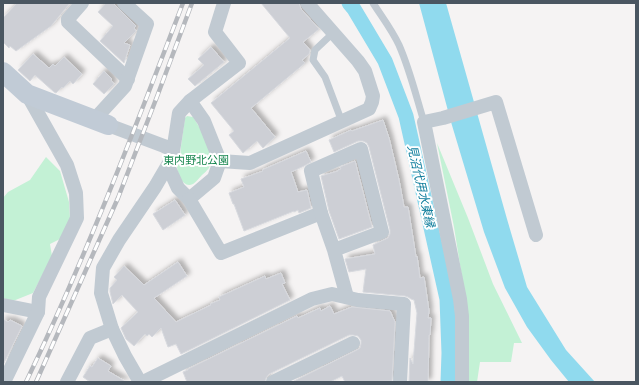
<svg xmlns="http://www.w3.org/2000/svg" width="639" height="385" font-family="'Open Sans','Noto Sans JP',sans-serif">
	<defs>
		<filter id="shadow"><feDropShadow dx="3.5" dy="-3.5" stdDeviation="2" flood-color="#0004"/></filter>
	</defs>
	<rect width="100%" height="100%" fill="#f5f3f3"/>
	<g fill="#c3f1d5">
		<path d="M187,116l6,1c7,10 18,31 18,43 0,7 -4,11 -9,15 -3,3 -6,7 -9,9 -10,5 -15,-10 -16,-17l3,-5 1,-16 4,-28z"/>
		<polygon points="437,143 468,218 493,284 522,343 514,343 511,362 480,362 477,382 469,382 469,321 454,227"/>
		<polygon points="46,157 60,171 69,202 70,218 62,238 50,244 52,256 33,293 13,301 3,298 3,198 8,192 30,180"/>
	</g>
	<polygon fill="#90daee" points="419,3 446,3 507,219 527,287 566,350 595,382 569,382 551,360 527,327 505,288 484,232 451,122"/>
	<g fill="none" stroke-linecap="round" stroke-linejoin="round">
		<polyline stroke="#90daee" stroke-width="15" points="349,3 354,9 385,61 406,116 447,299 449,353 448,382"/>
	</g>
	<g fill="#cdcfd5" stroke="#d7d9de" filter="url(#shadow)">
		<polygon points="17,3 70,3 51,26 16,51 10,46 9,48 3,42 3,18"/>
		<polygon points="106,3 113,3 136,26 134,28 136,31 124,43 130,45 124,63 100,41 113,26 98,12"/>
		<polygon points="261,3 299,3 301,9 319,29 303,42 310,50 309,54 302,60 305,63 251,108 275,137 263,148 257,141 243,153 229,135 234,131 211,103 290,38"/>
		<polygon points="211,47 224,62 195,86 188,79 204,65 198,59"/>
		<polygon points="33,54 49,68 53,64 55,66 64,57 82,74 73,84 70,81 63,88 62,87 56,93 54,92 35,75 30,81 18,70"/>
		<polygon points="104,71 112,79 111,80 114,84 104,94 93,84"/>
		<polygon points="383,120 389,138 399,180 404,207 408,207 416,257 417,256 420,278 424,277 429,311 428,318 431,318 430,335 429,335 428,382 409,382 410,358 413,364 417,313 414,300 411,299 408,297 405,296 363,292 366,269 349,272 345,259 375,254 373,245 388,238 390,234 390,230 369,147 367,143 363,141 358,141 334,152 329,140 351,130 352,131"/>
		<polygon points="306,151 311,162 304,166 291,172 298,192 307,190 311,208 299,213 298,210 294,212 294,211 244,231 234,204 233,204 229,193 244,187 241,179 263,171 262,170"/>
		<polygon points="355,161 372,227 339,239 329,211 321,176 338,171 338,170 341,169 340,167"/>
		<polygon points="175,200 185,215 163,230 153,214"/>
		<polygon points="178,262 187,276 154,298 176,322 211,305 210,304 220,300 219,297 265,276 266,279 281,273 285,283 282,284 290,300 181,354 176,344 168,347 161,328 152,337 149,334 147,336 145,334 134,346 126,339 121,328 138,312 122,295 113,304 110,292 110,288 117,280 114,277 124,266 144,285"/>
		<polygon points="330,306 334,314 352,307 390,311 395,322 392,381 345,382 342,376 330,382 292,382 357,350 360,348 361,344 361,340 358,336 353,335 349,335 269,374 266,378 265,382 187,382 183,372 188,370 188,369 297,316 298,318 320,308 321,311"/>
		<polygon points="3,319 8,322 10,320 22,326 3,365"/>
		<polygon points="98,358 111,366 108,371 126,382 90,382 83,377 90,366 92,367"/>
	</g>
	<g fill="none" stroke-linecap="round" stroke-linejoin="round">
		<g stroke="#c1cad2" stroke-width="7">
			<path d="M373,3c9,14 19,27 26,42 11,25 17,51 25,77"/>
			<polyline points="333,33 315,50 313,60 325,77 342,122"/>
		</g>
		<g stroke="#c1cad2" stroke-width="14">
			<polyline points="82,3 68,19 68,22 128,79"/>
			<polyline points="94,120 125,86 147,24 124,3"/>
			<polyline points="108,125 164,146 173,150"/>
			<polyline points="220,161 250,163 369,109 372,102 373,96 365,71 358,61 307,3"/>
			<polyline points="168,166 178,188 189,199 214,178 220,161 204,121 190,101"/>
			<polyline points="189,199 221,253 321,213"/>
			<polyline points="334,250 382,232 361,149 311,171 321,213 334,250 347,297"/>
			<polyline points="3,305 38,312"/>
			<polyline points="4,382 38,312 39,297 77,218 76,193 67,165 27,94"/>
			<polyline points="67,382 90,338 112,329"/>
			<polyline points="140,382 125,356 112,329 101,293 103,268 119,240 155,187 172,158 179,113 190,101 239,63 215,32 224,3"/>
			<polyline points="143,382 312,299 332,294 358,300 404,304 400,382"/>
			<polyline points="273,382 353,343"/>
			<polyline points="462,382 462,316 460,299 424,122 443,118 496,102 536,235"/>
		</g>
		<polyline stroke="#c1cbd6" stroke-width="20" points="3,72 27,94 108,125"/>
		<defs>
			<g id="rail">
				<path d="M26,382c59,-123 108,-251 157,-379"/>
				<polyline points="36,382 118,198 158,94 192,3"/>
			</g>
		</defs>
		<use href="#rail" stroke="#b5b8bd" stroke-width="4.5"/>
		<use href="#rail" stroke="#fff" stroke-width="3" stroke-dasharray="9" stroke-linecap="butt"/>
	</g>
	<g text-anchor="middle" stroke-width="4" stroke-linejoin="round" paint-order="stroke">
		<g font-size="11" fill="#17864f" stroke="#fff">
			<text x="196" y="164">東内野北公園</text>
		</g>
		<g font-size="12" font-style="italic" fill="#0c7c9b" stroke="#fff">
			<text transform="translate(421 186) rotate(77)" y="4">見沼代用水東縁</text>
		</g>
	</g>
	<rect width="639" height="385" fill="none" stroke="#4a5661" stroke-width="8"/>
</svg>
